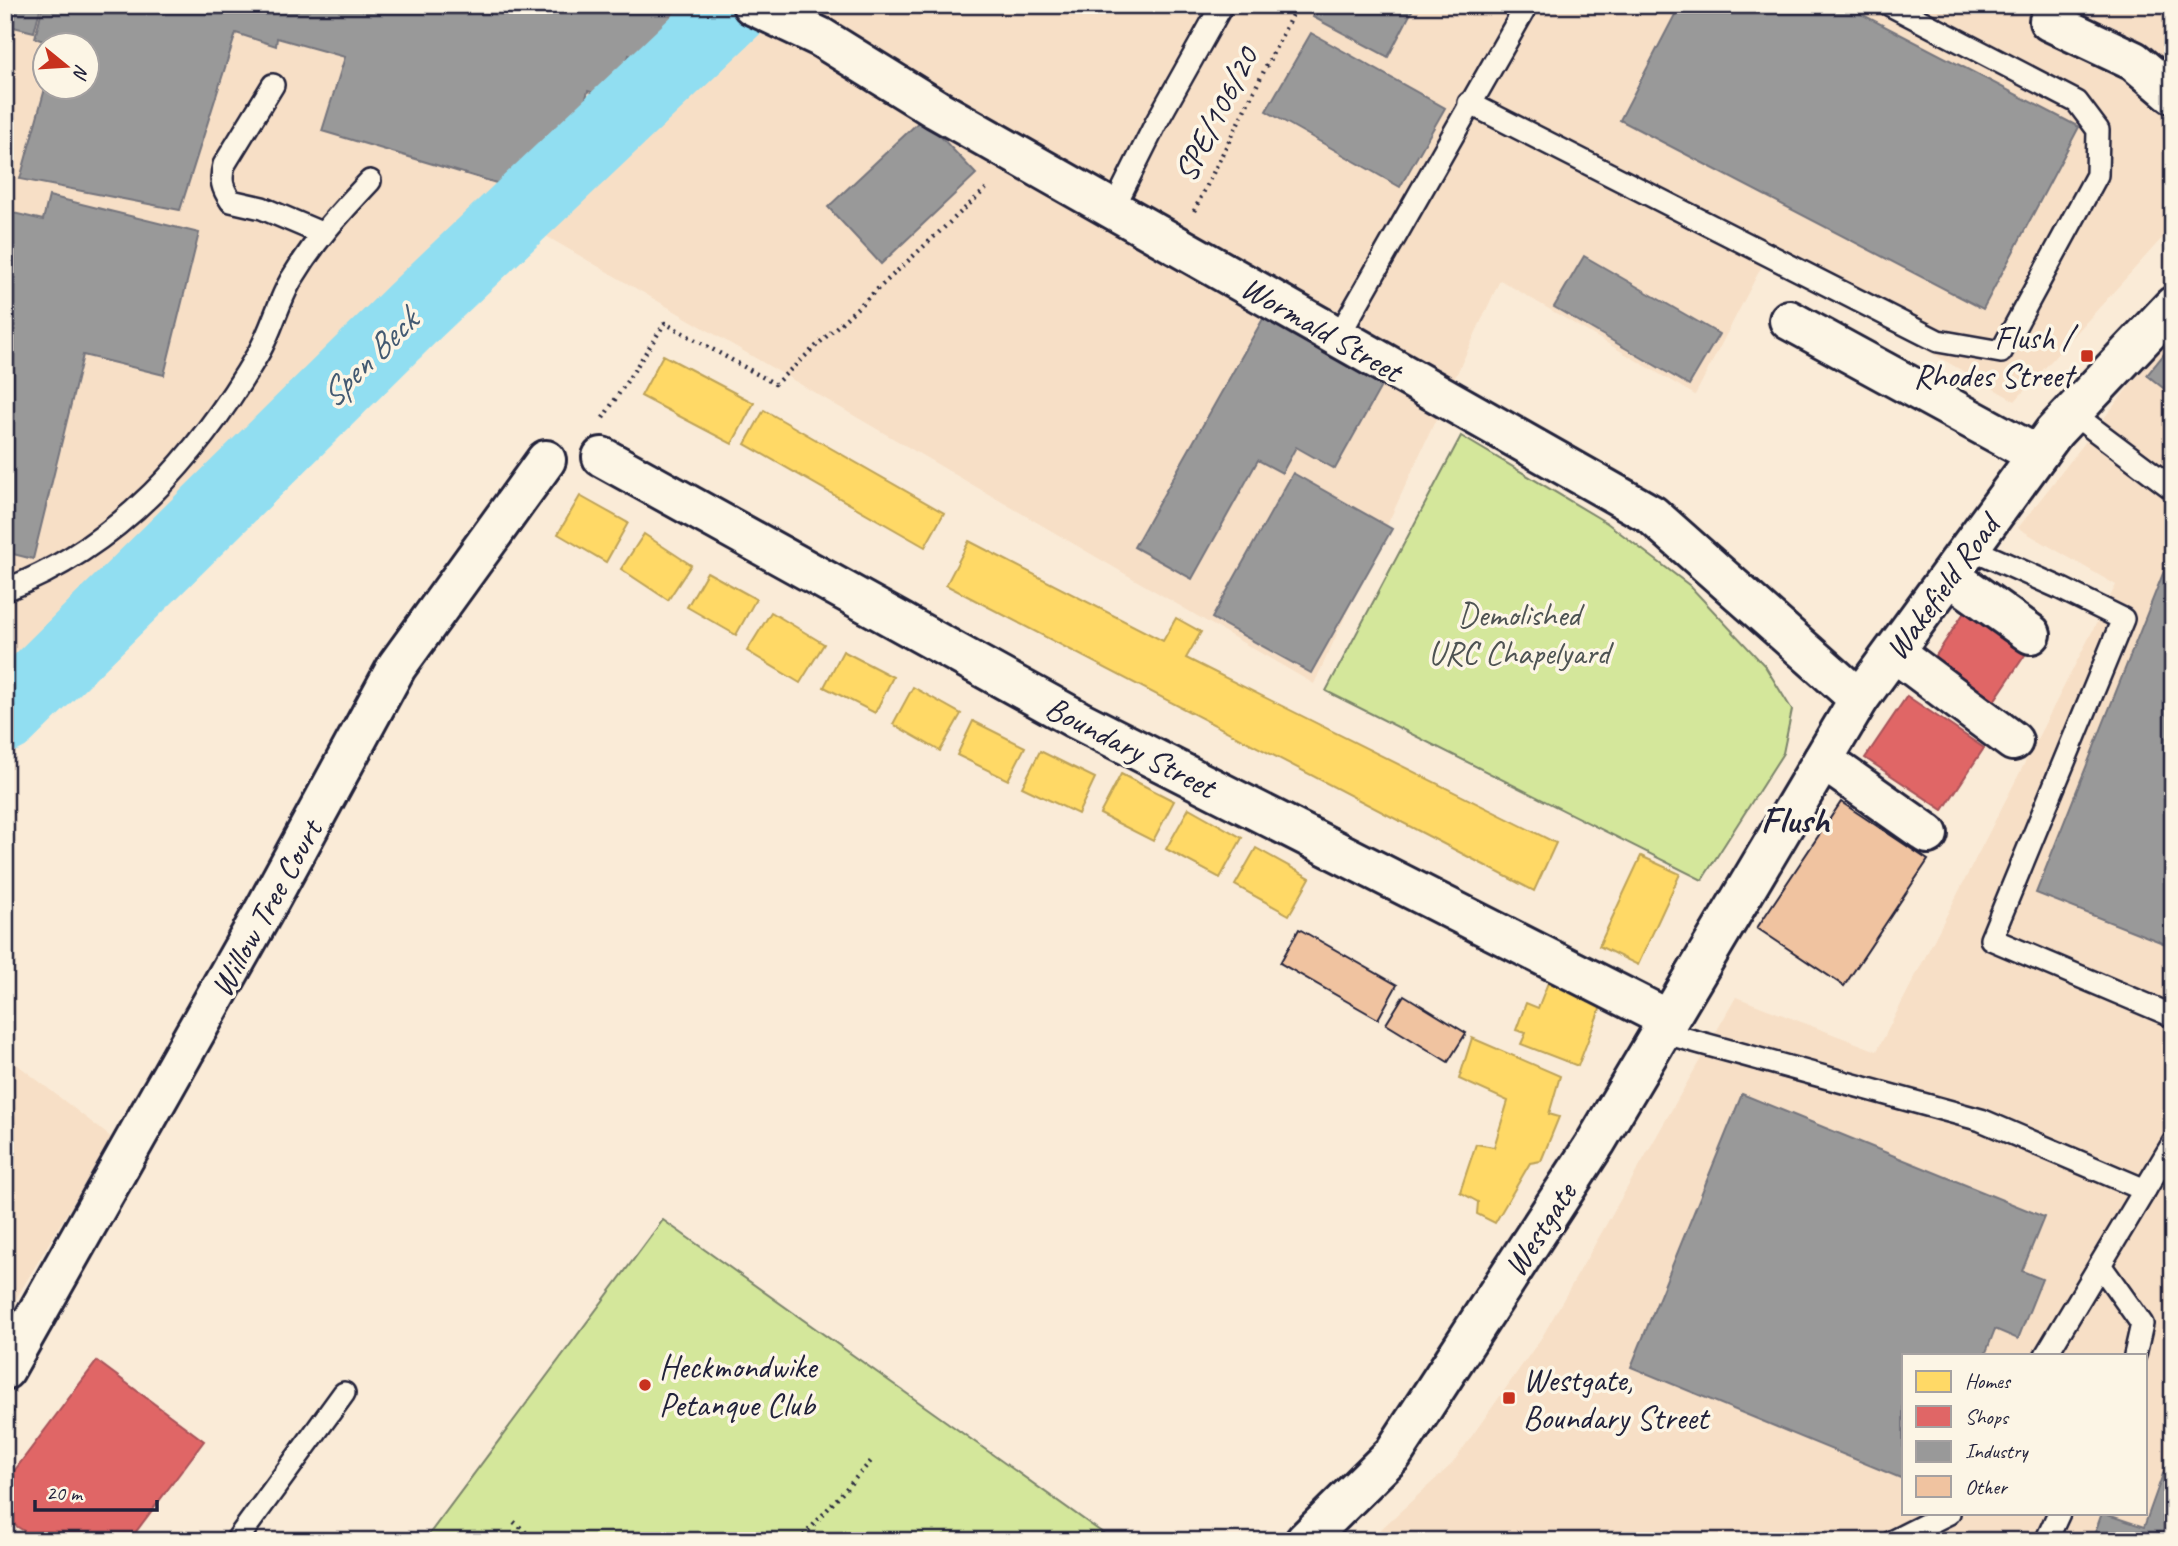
<svg xmlns="http://www.w3.org/2000/svg" width="2178" height="1546" font-family="Caveat,sans-serif">
	<rect width="100%" height="100%" fill="#faebd7"/>
	<filter id="ink" filterUnits="userSpaceOnUse"><feTurbulence type="fractalNoise" baseFrequency=".0143" numOctaves="2"/><feDisplacementMap in="SourceGraphic" scale="14" xChannelSelector="R" yChannelSelector="G"/><feConvolveMatrix kernelMatrix="1 2 1 2 8 2 1 2 1" color-interpolation-filters="sRGB"/></filter>
	<g filter="url(#ink)">
		<g fill="#f7dfc6" fill-rule="evenodd">
			<path d="M5,5h2168v221l-158,175 -249,-143 -71,137 -195,-115 -186,404 -816,-476 -209,189 -195,194 -89,106zM46,46h42v42h-42z"/>
			<path d="M2173,330v1211h-805l84,-77 90,-127 194,-340 141,54 239,-466 -98,-57zM1903,1355h242v158h-242z"/>
			<polygon points="5,1055 112,1138 5,1317"/>
		</g>
		<g fill="#d4e79b" stroke="#7b846b" stroke-width="2">
			<polygon points="1461,436 1607,523 1689,585 1765,666 1792,710 1783,753 1702,880 1326,691"/>
			<polygon points="663,1220 1114,1541 424,1541"/>
		</g>
		<g fill="#ffd966" stroke="#bda259" stroke-width="2">
			<polygon points="663,355 754,403 732,444 641,396"/>
			<polygon points="764,410 944,513 925,547 745,444"/>
			<polygon points="580,496 628,523 606,562 558,534"/>
			<polygon points="644,534 691,565 668,600 621,569"/>
			<polygon points="969,541 1163,641 1176,618 1201,632 1186,658 1556,843 1534,891 946,585"/>
			<polygon points="707,572 756,599 736,635 687,607"/>
			<polygon points="771,612 824,644 800,683 747,651"/>
			<polygon points="843,651 893,677 875,713 824,687"/>
			<polygon points="913,687 961,714 940,751 893,724"/>
			<polygon points="973,721 1025,747 1008,780 957,755"/>
			<polygon points="1040,751 1095,778 1078,814 1022,787"/>
			<polygon points="1121,774 1174,801 1153,841 1100,814"/>
			<polygon points="1189,808 1242,838 1220,878 1166,849"/>
			<polygon points="1256,848 1310,878 1289,915 1235,885"/>
			<polygon points="1641,856 1680,874 1638,965 1599,946"/>
			<polygon points="1551,975 1605,996 1578,1066 1521,1044 1526,1033 1516,1030 1526,1003 1538,1008"/>
			<polygon points="1472,1038 1560,1076 1549,1114 1559,1117 1541,1161 1530,1163 1495,1223 1477,1214 1478,1202 1460,1192 1476,1144 1494,1147 1508,1101 1459,1079"/>
		</g>
		<g fill="#e06666" stroke="#a75259" stroke-width="2">
			<polygon points="1973,599 2035,640 1994,701 1933,660"/>
			<polygon points="1907,696 1984,748 1943,810 1865,758"/>
			<polygon points="97,1361 204,1441 129,1541 22,1541 24,1531 5,1519 5,1483"/>
		</g>
		<g fill="#999" stroke="#75757d" stroke-width="2">
			<polygon points="5,5 41,5 34,32 5,25"/>
			<polygon points="43,5 682,5 710,14 658,63 629,55 614,99 588,91 572,146 520,190 322,131 345,57 277,38 276,46 236,33 180,210 20,179 46,85 46,88 88,88 88,46 56,46 35,38"/>
			<polygon points="1319,5 1415,5 1388,57 1313,17"/>
			<polygon points="1680,5 1844,5 2079,127 1983,309 1620,120"/>
			<polygon points="1311,33 1445,108 1400,187 1266,111"/>
			<polygon points="923,118 976,174 881,264 828,207"/>
			<polygon points="49,196 199,233 164,375 83,355 33,559 5,552 5,211 43,220"/>
			<polygon points="1584,256 1719,334 1689,385 1554,307"/>
			<polygon points="1264,317 1383,383 1335,469 1296,447 1282,473 1258,460 1192,579 1134,547"/>
			<polygon points="2173,343 2173,396 2147,375"/>
			<polygon points="1293,473 1392,529 1311,673 1212,618"/>
			<polygon points="2166,566 2173,568 2173,947 2036,893"/>
			<polygon points="1742,1094 2044,1217 2022,1271 2042,1279 2018,1339 1995,1329 1985,1355 1903,1355 1903,1479 1631,1367"/>
			<polygon points="2173,1446 2173,1541 2092,1541 2102,1513 2144,1527"/>
		</g>
		<g fill="none" stroke-linecap="round" stroke-linejoin="round">
			<polyline stroke="#91def1" stroke-width="74" points="5,716 415,311 737,5"/>
		</g>
		<g fill="#f0c3a0" stroke="#22223b" stroke-width="2">
			<polygon points="1841,802 1928,860 1844,986 1757,928"/>
			<polygon points="1299,929 1397,985 1378,1019 1280,963"/>
			<polygon points="1404,995 1466,1033 1448,1062 1386,1024"/>
		</g>
		<g fill="none" stroke-linecap="round" stroke-linejoin="round">
			<defs>
				<g id="service">
					<path d="M273,85l-49,80c-4,15 -2,23 7,36l31,7 59,25"/>
					<polyline points="1469,103 1938,341 2001,352 2097,175 2098,130 2077,102 1890,5"/>
					<polyline points="1113,209 1156,123 1222,5"/>
					<polyline points="1338,337 1527,5"/>
					<polyline points="2072,413 2173,489"/>
					<polyline points="1970,548 2060,588 2123,619 1991,939 2173,1016"/>
					<path d="M5,590c114,-43 194,-135 254,-238 13,-23 19,-49 32,-72 24,-40 48,-66 79,-99"/>
					<polyline points="1661,1032 1981,1120 2145,1190"/>
					<polyline points="2100,1265 2142,1324 2135,1355"/>
					<polyline points="2046,1355 2173,1143"/>
					<polyline points="236,1541 344,1393"/>
					<polyline points="1893,1541 1949,1513"/>
					<polyline points="2046,1541 2059,1513"/>
				</g>
				<g id="minor">
					<polyline points="752,5 820,37 936,109 1652,515 1859,699"/>
					<polyline points="2049,21 2134,61 2173,94"/>
					<polyline points="1789,320 2037,455"/>
					<polyline points="602,457 1078,720 1668,1019"/>
					<polyline points="1950,576 2031,634"/>
					<polyline points="1894,652 2013,741"/>
					<polyline points="1823,760 1928,834"/>
					<polyline points="5,1370 266,907 397,666 546,460"/>
				</g>
				<polyline id="primary" points="1305,1541 1393,1454 1596,1142 1859,699 2054,432 2173,306"/>
			</defs>
			<use href="#service" stroke="#22223b" stroke-width="26"/>
			<use href="#minor" stroke="#22223b" stroke-width="44"/>
			<use href="#primary" stroke="#22223b" stroke-width="44"/>
			<g stroke="#22223b" stroke-width="4.5" stroke-dasharray="2 5" stroke-linecap="butt">
				<polyline points="1194,211 1297,5"/>
				<polyline points="603,418 665,323 775,384 989,186"/>
				<polyline points="5,1424 14,1408"/>
				<polyline points="514,1522 536,1541"/>
				<polyline points="799,1541 871,1461"/>
			</g>
			<use href="#service" stroke="#fcf5e5" stroke-width="21"/>
			<use href="#minor" stroke="#fcf5e5" stroke-width="38"/>
			<use href="#primary" stroke="#fcf5e5" stroke-width="38"/>
		</g>
	</g>
	<g fill="#c8321e" stroke="#fcf5e5" stroke-width="2.5">
		<rect x="2080" y="349" width="14" height="14" rx="3.5"/>
		<circle cx="645" cy="1385" r="7"/>
		<rect x="1502" y="1391" width="14" height="14" rx="3.5"/>
	</g>
	<g text-anchor="middle" stroke-width="7" stroke-linejoin="round" paint-order="stroke">
		<g font-size="33" fill="#22223b" stroke="#fcf5e5">
			<text transform="translate(1215 114) rotate(-63)" y="12">SPE/106/20</text>
			<text transform="translate(1322 328) rotate(30)" y="12">Wormald Street</text>
			<text transform="translate(1941 587) rotate(-54)" y="12">Wakefield Road</text>
			<text transform="translate(1131 746) rotate(27)" y="12">Boundary Street</text>
			<text transform="translate(265 908) rotate(-61)" y="12">Willow Tree Court</text>
			<text transform="translate(1539 1229) rotate(-57)" y="12">Westgate</text>
		</g>
		<g font-size="33" fill="#22223b" stroke="#fcf5e5" text-anchor="start">
			<text x="2073" y="349" text-anchor="end">Flush /<tspan x="2073" dy="38">Rhodes Street</tspan></text>
			<text x="659" y="1378">Heckmondwike<tspan x="659" dy="38">Petanque Club</tspan></text>
			<text x="1523" y="1391">Westgate,<tspan x="1523" dy="38">Boundary Street</tspan></text>
		</g>
		<g font-size="33" fill="#4e5353" stroke="#fcf5e5">
			<text x="1519" y="626">Demolished<tspan x="1519" dy="38">URC Chapelyard</tspan></text>
		</g>
		<g font-size="35" font-style="italic" fill="#435a72" stroke="#fcf5e5">
			<text transform="translate(368 358) rotate(-45)" y="12">Spen Beck</text>
		</g>
		<g font-size="37" font-weight="bold" fill="#22223b" stroke="#fcf5e5">
			<text x="1795" y="832">Flush</text>
		</g>
	</g>
	<rect width="2178" height="1546" fill="none" stroke="#fcf5e5" stroke-width="28"/>
	<rect x="14" y="14" width="2150" height="1518" fill="none" stroke="#22223b" stroke-width="2.5" filter="url(#ink)"/>
	<rect x="1902" y="1354" width="245" height="161" fill="#fcf5e5" stroke="#a5a1a1" stroke-width="2"/>
	<rect x="1916" y="1371" width="35" height="21" fill="#ffd966" stroke="#a5a1a1" stroke-width="2"/>
	<text x="1965" y="1388" font-size="21" fill="#22223b">Homes</text>
	<rect x="1916" y="1406" width="35" height="21" fill="#e06666" stroke="#a5a1a1" stroke-width="2"/>
	<text x="1965" y="1424" font-size="21" fill="#22223b">Shops</text>
	<rect x="1916" y="1441" width="35" height="21" fill="#999999" stroke="#a5a1a1" stroke-width="2"/>
	<text x="1965" y="1458" font-size="21" fill="#22223b">Industry</text>
	<rect x="1916" y="1476" width="35" height="21" fill="#f0c3a0" stroke="#a5a1a1" stroke-width="2"/>
	<text x="1965" y="1494" font-size="21" fill="#22223b">Other</text>
	<g transform="translate(66 66) rotate(108)"><circle r="33" fill="#fcf5e5" stroke="#a5a1a1" stroke-width="2"/>
	<path d="M0-5L12 26L0 18L-12 26Z" fill="#c8321e"/>
	<text y="-10" font-size="19" font-weight="bold" text-anchor="middle" fill="#22223b">N</text>
	</g>
	<path d="M35 1500v10h122v-10" fill="none" stroke="#22223b" stroke-width="3.5"/>
	<text x="46" y="1500" font-size="21" fill="#22223b" stroke="#fcf5e5" stroke-width="5" paint-order="stroke">20 m</text>
</svg>
